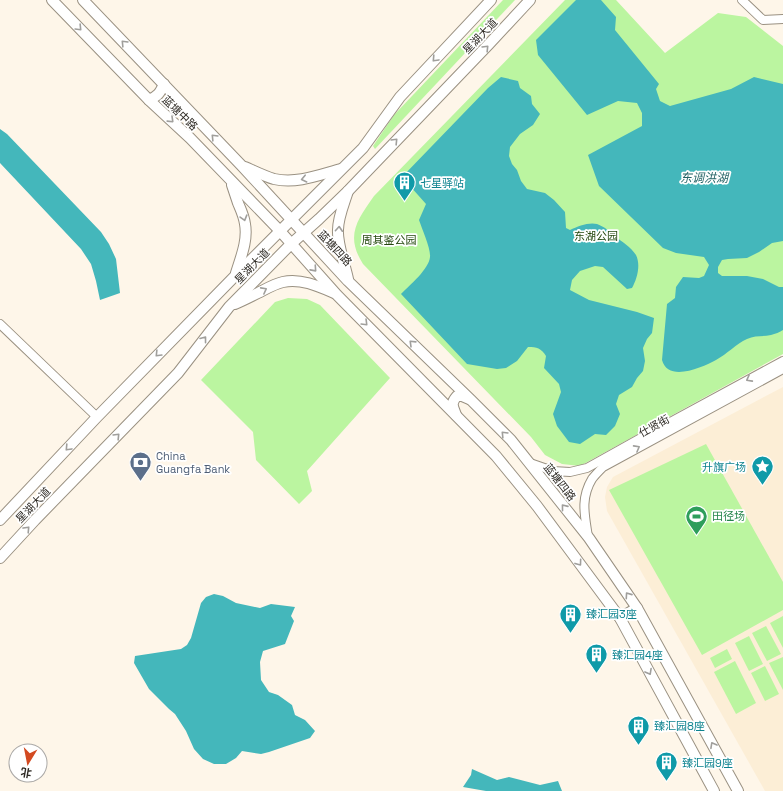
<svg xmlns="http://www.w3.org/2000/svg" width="783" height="791" font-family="'Space Grotesk','Noto Sans SC',sans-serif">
	<rect width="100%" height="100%" fill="#fef6e9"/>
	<polygon fill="#fceed6" points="783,387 783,791 765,791 607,511 605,497 607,487 613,477"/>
	<g fill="#bbf5a0">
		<polygon points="503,0 515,0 375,149 373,146 394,115"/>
		<path d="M565,0h51l49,53 53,-40 28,4 37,29v308l-203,112 -18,-2 -17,-9 -14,-18 -168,-173c-18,-28 -6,-44 11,-68z"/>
		<polygon points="288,298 307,299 320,305 390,378 307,471 312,491 299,504 256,460 253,432 201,380 275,302"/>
		<polygon points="706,444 783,582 783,610 702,655 609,490"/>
		<polygon points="783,616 783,648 770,623"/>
		<polygon points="766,626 781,654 767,661 752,633"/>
		<polygon points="749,636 763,664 749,671 735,643"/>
		<polygon points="727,649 732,659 715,668 710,658"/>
		<polygon points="783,657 783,690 769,663"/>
		<polygon points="735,661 756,703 736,714 714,672"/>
		<polygon points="765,666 779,694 765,701 751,673"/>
	</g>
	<g fill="#44b7bb">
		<path d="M576,0h25l15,17 -1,13 44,54 -3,5 4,12 10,5 61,-17 23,-12 29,7v157l-11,2 -13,9 -12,6 -19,1 -6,1 -4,7v6l4,3h25l16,3 16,8h4v43c-3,2 -8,4 -12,5 -8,2 -16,0 -24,4 -11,5 -20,15 -31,21 -13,7 -48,23 -54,0l5,-56 8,-6 1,-11 7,-10 16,1 5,-2 5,-11 -5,-8 -28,-4 -13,-5 -64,-62 -11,-31 54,-29v-13l-5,-10 -19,-2 -31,14 -49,-60 -2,-15z"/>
		<path d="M501,77l17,4 2,7 11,8 1,8 8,10 -7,11 -13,9 -10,13 -1,9 3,8 5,6 4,11 6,8 18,4 9,7 11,12 1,16 4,2c8,-4 19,-8 27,-6 6,2 14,8 18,12 7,6 16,11 21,19 5,10 1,24 -4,33l-5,1 -24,-22 -8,-1 -15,5 -8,9 -2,10 19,10 48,12 17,6 -2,15 -5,6 -4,9 2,13 -2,10 -6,7 -5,9 -13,8 -3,9 4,10 -5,12 -9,9 -11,-1 -15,10 -11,-2 -12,-16 -4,-12 8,-22 -2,-8 -15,-16 2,-12c-5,-8 -9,-9 -18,-9l-11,14 -11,7 -9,1 -30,-5 -66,-70c9,-9 28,-25 29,-37 1,-8 -8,-28 -11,-37l7,-16 -24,-27 86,-89z"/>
		<polygon points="0,129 7,134 101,232 109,244 116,259 120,293 100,300 96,281 91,264 81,249 0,163"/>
		<polygon points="214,594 223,596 236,603 260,608 271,604 295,607 291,616 294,621 285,644 263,651 260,662 261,680 269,692 278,695 292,705 295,715 305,720 315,731 310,738 269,752 261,754 242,751 236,758 226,764 214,764 203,759 194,749 186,731 175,714 169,709 149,689 134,663 135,656 181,649 187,645 191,638 201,603 206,597"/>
		<polygon points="472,769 497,780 509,777 540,785 558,781 562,791 486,791 463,787 471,775"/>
	</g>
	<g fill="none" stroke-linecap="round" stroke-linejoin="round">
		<defs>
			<g id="minor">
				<polyline points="742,0 763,20 783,19"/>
				<polyline points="0,324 97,417"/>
				<polyline points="530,463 553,471 570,472 587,468 639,439 783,361"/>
				<path d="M588,537c-3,-21 -8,-38 4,-58 3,-4 7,-8 11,-12l180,-98"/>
			</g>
			<g id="major">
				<polyline points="52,0 149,100 190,138 280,231 337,295 496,456 537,506 620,618 714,791"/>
				<polyline points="83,0 241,165 348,281 471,400 511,440 589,538 637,608 738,791"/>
				<path d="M149,100c9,-4 11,-7 15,-16"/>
				<path d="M245,167c9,4 19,9 29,12 23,5 45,-4 67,-10"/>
				<path d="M232,185c2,6 4,12 6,18 3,7 6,13 7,21 3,16 -4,33 -9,49"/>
				<path d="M348,279c-3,-14 -11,-36 -10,-49 0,-13 6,-26 10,-39"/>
				<path d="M235,304c7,-3 15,-7 23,-11 8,-4 16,-9 25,-11 17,-4 35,4 51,11"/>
				<path d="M456,415c-3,-9 -6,-11 1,-19h5l7,3"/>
				<polyline points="0,520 97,417 235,276 363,148 400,97 491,0"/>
				<polyline points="0,558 35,520 178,373 229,307 291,244 319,219 349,190 489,44 530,0"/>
				<polyline points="620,618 637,608"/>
			</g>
		</defs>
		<use href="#minor" stroke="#9a9182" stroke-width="10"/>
		<use href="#major" stroke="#9a9182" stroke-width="12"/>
		<use href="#minor" stroke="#fff" stroke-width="8"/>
		<use href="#major" stroke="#fff" stroke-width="10"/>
	</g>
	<defs><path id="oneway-chevron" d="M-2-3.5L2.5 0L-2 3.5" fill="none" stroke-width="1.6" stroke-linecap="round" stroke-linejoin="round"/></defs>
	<g stroke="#a09f9c">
		<use href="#oneway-chevron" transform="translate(79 28) rotate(46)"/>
		<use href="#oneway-chevron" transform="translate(124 43) rotate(-134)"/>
		<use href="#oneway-chevron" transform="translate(486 48) rotate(-46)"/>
		<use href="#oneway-chevron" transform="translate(435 59) rotate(133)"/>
		<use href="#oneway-chevron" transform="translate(171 120) rotate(44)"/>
		<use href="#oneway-chevron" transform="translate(214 137) rotate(-134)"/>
		<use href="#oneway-chevron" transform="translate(395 141) rotate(-46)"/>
		<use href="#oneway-chevron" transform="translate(304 179) rotate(167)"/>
		<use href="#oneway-chevron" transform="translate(244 218) rotate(74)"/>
		<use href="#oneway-chevron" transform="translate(339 229) rotate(-86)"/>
		<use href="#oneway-chevron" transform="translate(314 269) rotate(48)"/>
		<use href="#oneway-chevron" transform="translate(264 290) rotate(-28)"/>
		<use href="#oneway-chevron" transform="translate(365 323) rotate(45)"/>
		<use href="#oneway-chevron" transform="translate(204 339) rotate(-52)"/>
		<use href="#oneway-chevron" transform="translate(412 343) rotate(-136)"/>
		<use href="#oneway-chevron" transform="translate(158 354) rotate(134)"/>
		<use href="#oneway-chevron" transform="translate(749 379) rotate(152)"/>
		<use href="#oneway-chevron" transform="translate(504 434) rotate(-134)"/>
		<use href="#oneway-chevron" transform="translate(117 436) rotate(-46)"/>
		<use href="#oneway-chevron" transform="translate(68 448) rotate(133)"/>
		<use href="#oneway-chevron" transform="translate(637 448) rotate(-29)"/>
		<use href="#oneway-chevron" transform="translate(564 507) rotate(-129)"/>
		<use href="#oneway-chevron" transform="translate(27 529) rotate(-47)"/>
		<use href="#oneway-chevron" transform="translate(579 563) rotate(54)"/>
		<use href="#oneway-chevron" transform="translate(628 595) rotate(-125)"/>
		<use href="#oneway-chevron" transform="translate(649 672) rotate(61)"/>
		<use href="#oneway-chevron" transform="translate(713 745) rotate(-119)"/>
	</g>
	<defs>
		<symbol id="building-pin" viewBox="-11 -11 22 30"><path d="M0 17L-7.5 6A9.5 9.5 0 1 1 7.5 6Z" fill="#0f9aa8" stroke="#fff"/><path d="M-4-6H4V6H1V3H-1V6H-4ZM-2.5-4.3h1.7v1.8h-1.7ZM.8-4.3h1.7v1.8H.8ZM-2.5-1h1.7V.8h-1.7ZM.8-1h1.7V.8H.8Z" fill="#fff"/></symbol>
		<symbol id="bank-pin" viewBox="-11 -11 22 30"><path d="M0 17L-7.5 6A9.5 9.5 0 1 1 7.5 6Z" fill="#5c6f8a" stroke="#fff"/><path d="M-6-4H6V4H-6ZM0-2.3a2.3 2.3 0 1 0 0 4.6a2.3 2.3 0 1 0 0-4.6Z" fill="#fff"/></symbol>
		<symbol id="sight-pin" viewBox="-11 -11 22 30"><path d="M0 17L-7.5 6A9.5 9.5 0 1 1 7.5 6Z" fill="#0f9aa8" stroke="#fff"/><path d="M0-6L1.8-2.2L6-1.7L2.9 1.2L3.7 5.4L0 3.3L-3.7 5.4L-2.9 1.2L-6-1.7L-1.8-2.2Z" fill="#fff"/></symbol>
		<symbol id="stadium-pin" viewBox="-11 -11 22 30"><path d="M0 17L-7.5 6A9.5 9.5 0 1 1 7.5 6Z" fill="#2e9e5b" stroke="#fff"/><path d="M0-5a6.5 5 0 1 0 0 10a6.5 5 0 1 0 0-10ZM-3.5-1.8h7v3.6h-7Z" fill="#fff"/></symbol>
	</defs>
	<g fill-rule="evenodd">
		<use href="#building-pin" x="392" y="170" width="25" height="34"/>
		<use href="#bank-pin" x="128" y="450" width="25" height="34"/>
		<use href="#sight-pin" x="750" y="454" width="25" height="34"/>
		<use href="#stadium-pin" x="684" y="504" width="25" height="34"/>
		<use href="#building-pin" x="558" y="602" width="25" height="34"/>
		<use href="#building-pin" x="584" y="642" width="25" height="34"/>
		<use href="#building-pin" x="626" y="714" width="25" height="34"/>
		<use href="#building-pin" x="654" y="750" width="25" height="34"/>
	</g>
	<g text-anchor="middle" stroke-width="3.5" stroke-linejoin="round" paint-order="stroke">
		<g font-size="11" fill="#2d2923" stroke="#fff">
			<text transform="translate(480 36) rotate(-46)" y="4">星湖大道</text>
			<text transform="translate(180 113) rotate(44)" y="4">蓝塘中路</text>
			<text transform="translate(335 248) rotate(47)" y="4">蓝塘四路</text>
			<text transform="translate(252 266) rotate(-45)" y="4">星湖大道</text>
			<text transform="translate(654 426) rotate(-29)" y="4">仕贤街</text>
			<text transform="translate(560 482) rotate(52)" y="4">蓝塘四路</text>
			<text transform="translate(33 505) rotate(-46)" y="4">星湖大道</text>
		</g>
		<g font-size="11" fill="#0d838f" stroke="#fff" text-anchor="start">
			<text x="420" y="187">七星驿站</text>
			<text x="746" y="471" text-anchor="end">升旗广场</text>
			<text x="586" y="618">臻汇园3座</text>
			<text x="612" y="659">臻汇园4座</text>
			<text x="654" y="730">臻汇园8座</text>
			<text x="682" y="767">臻汇园9座</text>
		</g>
		<g font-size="11" fill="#25480f" stroke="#fff">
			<text x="596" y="240">东湖公园</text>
			<text x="389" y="244">周其鉴公园</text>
		</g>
		<g font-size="11" fill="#4e5e75" stroke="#fff" text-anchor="start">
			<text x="156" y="460">China<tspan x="156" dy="13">Guangfa Bank</tspan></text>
		</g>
		<g font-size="11" fill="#27864d" stroke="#fff" text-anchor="start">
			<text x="712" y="520">田径场</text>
		</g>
		<g font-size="12" font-style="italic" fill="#246365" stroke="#fff">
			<text x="704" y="182">东调洪湖</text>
		</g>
	</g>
	<g transform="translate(28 763) rotate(190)"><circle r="19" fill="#ffffff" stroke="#aba9a7"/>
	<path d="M0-3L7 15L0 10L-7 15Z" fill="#d34a21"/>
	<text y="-6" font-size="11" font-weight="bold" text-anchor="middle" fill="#2d2923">北</text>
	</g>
</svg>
